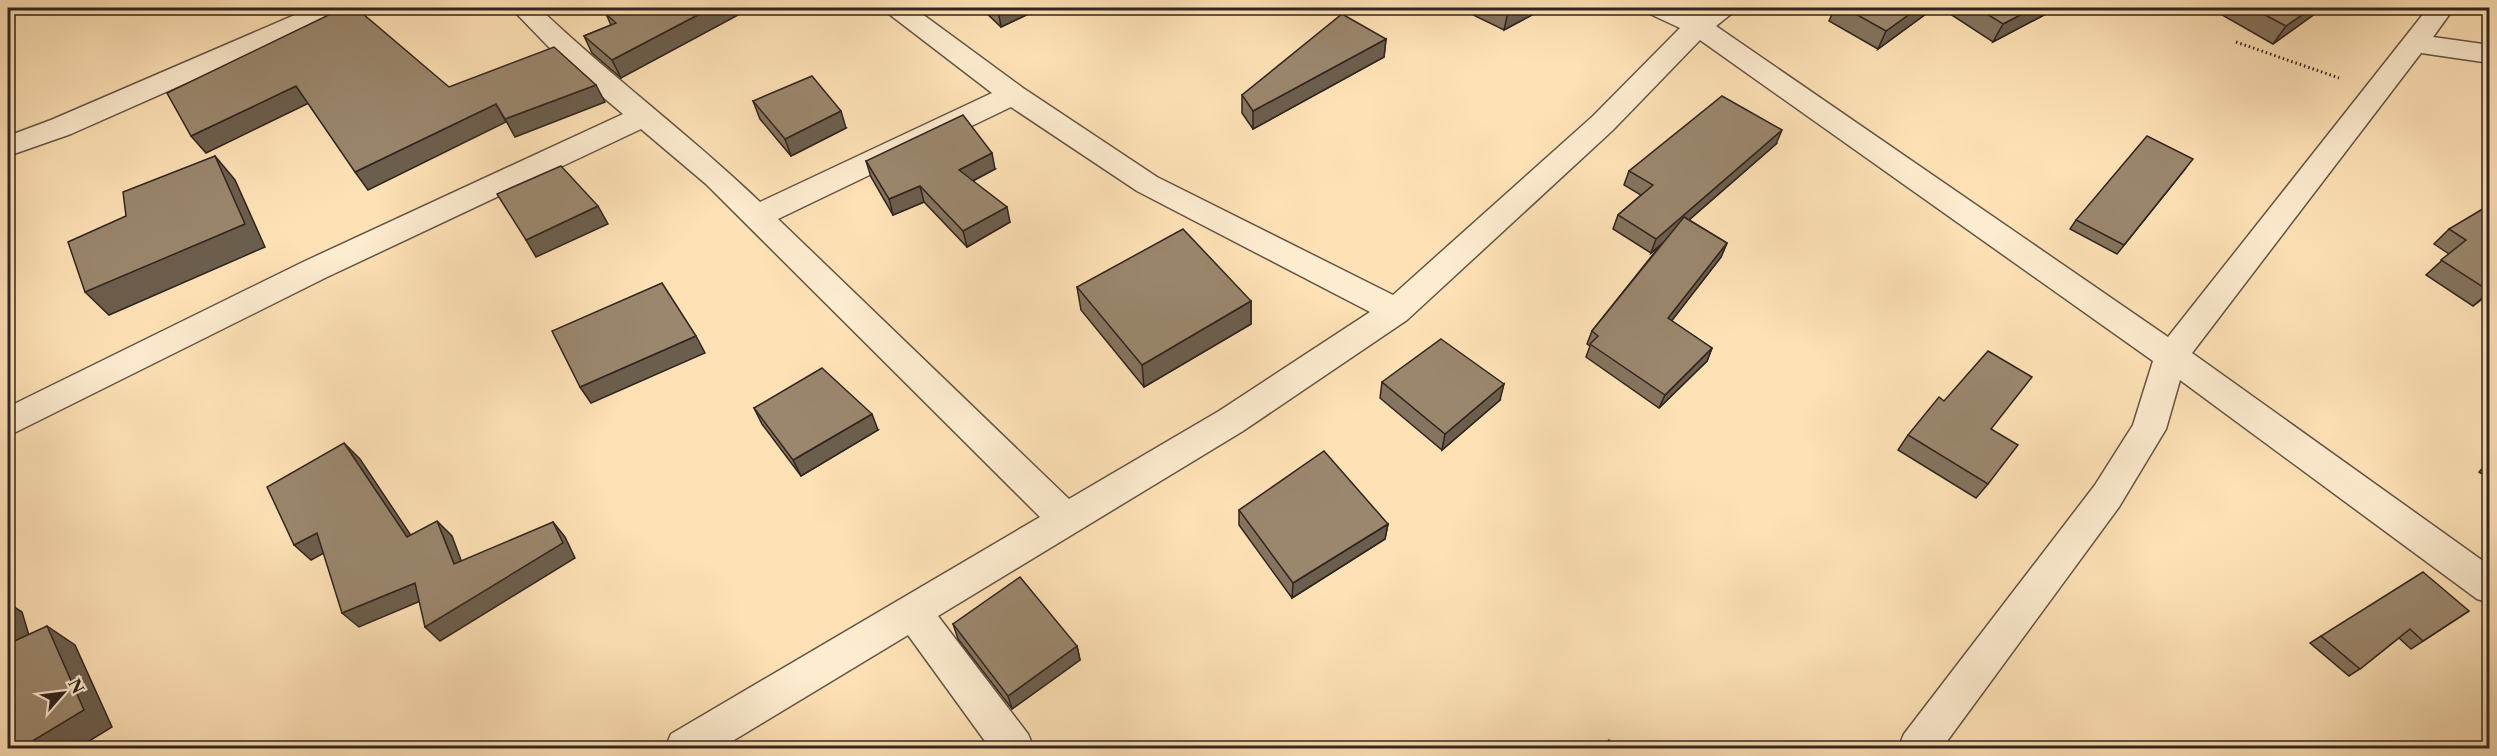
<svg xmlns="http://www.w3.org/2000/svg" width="2497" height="756" font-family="'Libre Caslon Text',serif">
	<rect width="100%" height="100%" fill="#fee2b6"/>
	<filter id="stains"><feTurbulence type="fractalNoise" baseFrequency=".00333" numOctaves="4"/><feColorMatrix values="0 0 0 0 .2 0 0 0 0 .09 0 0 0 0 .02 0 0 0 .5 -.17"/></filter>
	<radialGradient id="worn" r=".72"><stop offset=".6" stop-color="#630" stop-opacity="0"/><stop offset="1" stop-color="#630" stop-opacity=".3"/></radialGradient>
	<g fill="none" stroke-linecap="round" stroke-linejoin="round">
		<defs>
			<g id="street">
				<polygon points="311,8 346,8 342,14 71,134 8,156 8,136 51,120"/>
				<path d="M511,8h28c71,68 150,126 221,194l232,-109 -103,-79 -4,-6h29l109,80 134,89 236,118 200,-179 87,-88 -30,-14 -4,-6h34l16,7 9,-7h30l-4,6 -15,12 452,311 260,-329h26l-21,29 57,8v18l-69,-10 -229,300 298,213v37l-13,-4 -297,-219 -14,49 -47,78 -177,241h-44l6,-14 191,-249 38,-60 20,-64 -453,-321 -87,90 -206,190 -164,111 -305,185 90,118 6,14h-44l-82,-113 -187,113h-56l6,-14 369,-217 -334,-333 -65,-55 -316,149 -317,158v-29l295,-145 320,-148 -53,-45zM1011,107l126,84 233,121 -151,99 -150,88 -291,-280z"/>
			</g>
		</defs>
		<use href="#street" stroke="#645445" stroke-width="3"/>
		<polyline stroke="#30241f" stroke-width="3" stroke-dasharray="1.5 3" stroke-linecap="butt" points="2236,42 2339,78"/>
		<use href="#street" fill="#feecd0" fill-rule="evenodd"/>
	</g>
	<g fill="#85745f" stroke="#30241f" stroke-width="1.5">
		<polygon points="625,8 621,78 592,53 584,36 611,25 606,14"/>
		<polygon points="981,8 1041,8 1001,27"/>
		<polygon points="1459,8 1545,8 1504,30"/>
		<polygon points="1835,8 1934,8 1878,49 1829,21"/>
		<polygon points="1941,8 2057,8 1993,42"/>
		<polygon points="2220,8 2323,8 2273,44 2217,12"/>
		<polygon points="1386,39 1384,57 1253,129 1242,113 1242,95"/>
		<polygon points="753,101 846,128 791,156 760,119"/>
		<polygon points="1776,144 1689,220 1727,243 1721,257 1671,321 1712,348 1707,361 1659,408 1586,357 1590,346 1587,344 1592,331 1662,243 1651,253 1613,229 1618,215 1641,195 1624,185 1629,171"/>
		<polygon points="866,161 995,169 973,181 1010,222 967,247 924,202 893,215 871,177"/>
		<polygon points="2186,168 2117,254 2070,229 2076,220"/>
		<polygon points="2490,210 2490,293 2473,306 2426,275 2449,254 2434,244 2449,229"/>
		<polygon points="1077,287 1251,301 1251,324 1144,387 1081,310"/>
		<polygon points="1382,382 1500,400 1442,450 1380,398"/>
		<polygon points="754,408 878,430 801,476 762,424"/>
		<polygon points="1991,429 1988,484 1976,498 1898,450 1908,435"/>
		<polygon points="2490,460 2490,479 2479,472"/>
		<polygon points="1239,510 1388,524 1385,539 1292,598 1239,525"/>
		<polygon points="2469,611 2411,649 2399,638 2360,669 2349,676 2310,643 2321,636"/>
		<polygon points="953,624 1077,646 1080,660 1012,709 958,639"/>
	</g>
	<g fill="#6c5e4d" stroke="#30241f" stroke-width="1.5">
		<polygon points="711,8 751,8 621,78 612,60"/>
		<polygon points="1004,8 1041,8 1001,27 998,10"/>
		<polygon points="1516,8 1545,8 1504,30 1508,12"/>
		<polygon points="1918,8 1934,8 1878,49 1886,31"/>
		<polygon points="2034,8 2057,8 1993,42 2003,24"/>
		<polygon points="2312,8 2323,8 2273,44 2286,26"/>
		<polygon points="1386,39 1384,57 1253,129 1253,111"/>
		<polygon points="596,85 605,102 515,137 505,119"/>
		<polygon points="296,86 309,103 206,153 191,136"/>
		<polygon points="496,104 506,122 368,190 355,172"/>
		<polygon points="841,111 846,128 791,156 785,139"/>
		<polygon points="1782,130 1776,144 1651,253 1656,239"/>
		<polygon points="992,153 995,169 963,186 959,170"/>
		<polygon points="215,156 235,180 265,247 109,315 85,292"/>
		<polygon points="920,186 924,202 893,215 889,199"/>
		<polygon points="598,206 608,224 536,257 526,240"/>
		<polygon points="1007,207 1010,222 967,247 963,231"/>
		<polygon points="1727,243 1721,257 1663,332 1668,318"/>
		<polygon points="2490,291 2490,293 2473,306"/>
		<polygon points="1251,301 1251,324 1144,387 1142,365"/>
		<polygon points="696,336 705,353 591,403 580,387"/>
		<polygon points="1712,348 1707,361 1659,408 1665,395"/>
		<polygon points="1504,384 1500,400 1442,450 1445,434"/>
		<polygon points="872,414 878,430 801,476 793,460"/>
		<polygon points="344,443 360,459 422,552 407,537"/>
		<polygon points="437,521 452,536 468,579 454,564"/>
		<polygon points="553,522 565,537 575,558 440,641 425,627"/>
		<polygon points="1388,524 1385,539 1292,598 1293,583"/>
		<polygon points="317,533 333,548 311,560 294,545"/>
		<polygon points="415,583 430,597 359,627 342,613"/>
		<polygon points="8,603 22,612 37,662 8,644"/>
		<polygon points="47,626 75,645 112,727 78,748 21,748"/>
		<polygon points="1077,646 1080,660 1012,709 1008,696"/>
	</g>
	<g fill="#9b876e" stroke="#30241f" stroke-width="1.5">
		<polygon points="343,8 356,8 449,87 554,47 596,85 505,119 496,104 355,172 296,86 191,136 167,93"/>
		<polygon points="625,8 711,8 612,60 584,36 616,23 606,14"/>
		<polygon points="995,8 1004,8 998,10"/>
		<polygon points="1498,8 1516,8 1508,12"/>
		<polygon points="1845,8 1918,8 1886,31"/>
		<polygon points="1977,8 2034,8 2003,24"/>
		<polygon points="2252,8 2312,8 2286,26"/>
		<polygon points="1342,14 1386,39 1253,111 1242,95"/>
		<polygon points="812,76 841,111 785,139 753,101"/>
		<polygon points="1722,96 1782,130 1656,239 1618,215 1653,185 1629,171"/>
		<polygon points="963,115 992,153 959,170 1007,207 963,231 920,186 889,199 866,161"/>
		<polygon points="2147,136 2193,159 2124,245 2076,220"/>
		<polygon points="215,156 245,224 85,292 68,242 126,216 123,192"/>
		<polygon points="561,166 598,206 526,240 497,194"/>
		<polygon points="2486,207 2490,210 2489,291 2441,260 2466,240 2449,229"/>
		<polygon points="1684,217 1727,243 1668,318 1712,348 1665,395 1590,344 1598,336 1592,331"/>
		<polygon points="1183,229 1251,301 1142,365 1077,287"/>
		<polygon points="662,283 696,336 580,387 552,331"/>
		<polygon points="1441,339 1504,384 1445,434 1382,382"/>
		<polygon points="1988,351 2032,377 1991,429 2018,445 1988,484 1908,435 1939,397 1944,401"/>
		<polygon points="822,368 872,414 793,460 754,408"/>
		<polygon points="344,443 407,537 437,521 454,564 553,522 563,543 425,627 415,583 342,613 317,533 294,545 267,487"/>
		<polygon points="1324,451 1388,524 1293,583 1239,510"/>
		<polygon points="2423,572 2469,611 2423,641 2410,629 2360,669 2321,636"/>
		<polygon points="1020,577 1077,646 1008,696 953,624"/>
		<polygon points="47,626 84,710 21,748 8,748 8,643 8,644"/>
		<polygon points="1609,740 1617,748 1600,748"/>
	</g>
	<rect width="2497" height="756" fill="none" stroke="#fee2b6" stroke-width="30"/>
	<rect x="9" y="9" width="2479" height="738" fill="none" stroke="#30241f" stroke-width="3"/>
	<rect x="15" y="15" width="2467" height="726" fill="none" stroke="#30241f" stroke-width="1.5"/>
	<g transform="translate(63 693) rotate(62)" stroke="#feecd0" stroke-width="4.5" paint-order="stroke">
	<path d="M0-4.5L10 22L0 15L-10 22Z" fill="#30241f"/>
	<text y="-9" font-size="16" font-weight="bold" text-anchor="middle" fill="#30241f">N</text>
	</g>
	<rect width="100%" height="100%" filter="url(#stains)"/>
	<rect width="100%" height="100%" fill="url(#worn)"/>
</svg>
